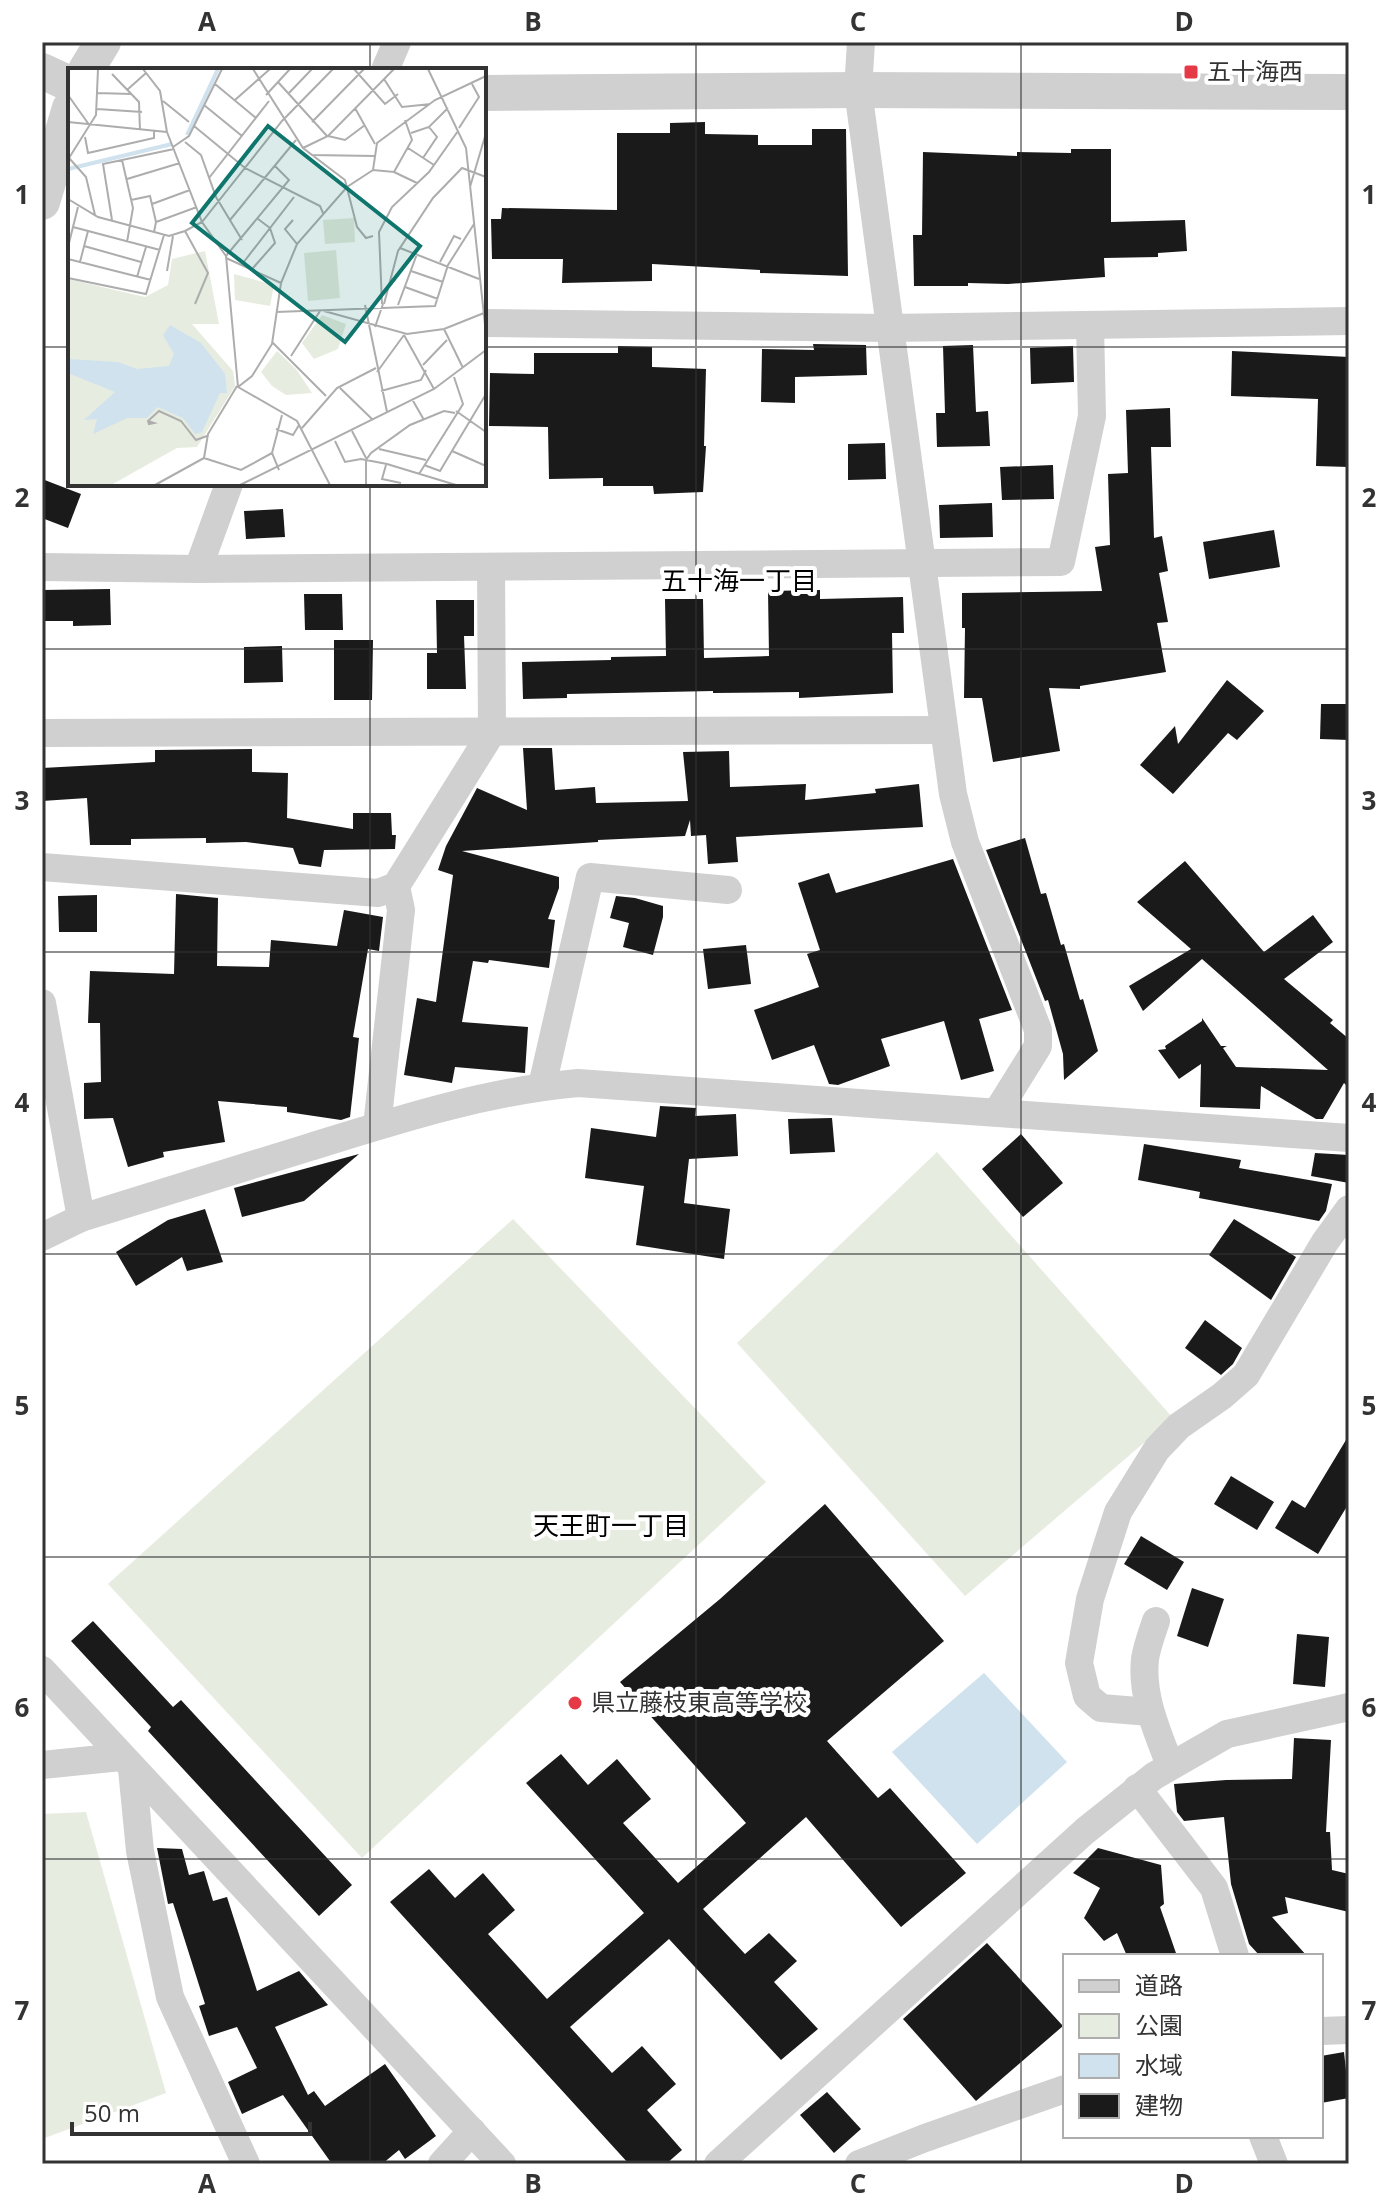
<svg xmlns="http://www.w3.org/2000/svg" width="1391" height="2206" font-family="'Open Sans','Noto Sans JP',sans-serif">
	<rect width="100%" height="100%" fill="#fff"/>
	<g fill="#e6ecdf">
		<polygon points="937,1152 1173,1418 965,1596 737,1343"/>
		<polygon points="513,1219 766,1482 362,1858 108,1584"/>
		<polygon points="86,1812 166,2093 42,2139 42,1814"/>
	</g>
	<polygon fill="#cfe2ee" points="984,1673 1067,1762 977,1844 892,1752"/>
	<g fill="#1a1a1a">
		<polygon points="705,122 705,134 758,135 758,145 812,145 812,129 846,129 848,276 760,273 760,270 652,264 652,281 562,283 563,259 492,259 491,219 501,219 502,208 617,210 617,133 670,133 670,123"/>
		<polygon points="1071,149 1111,149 1111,222 1185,220 1187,251 1158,253 1158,257 1104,258 1105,277 1008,284 968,283 968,286 914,286 913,235 922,235 923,152 1017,156 1017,152 1071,153"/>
		<polygon points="813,344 866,345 867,375 795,377 795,403 761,402 762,349 814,350"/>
		<polygon points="973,345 976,412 988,411 990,446 937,447 936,413 945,413 943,346"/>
		<polygon points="618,346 652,347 652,367 706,369 704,446 706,446 703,492 654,494 653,486 603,486 603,478 549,479 548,427 489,426 490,373 534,374 534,353 618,353"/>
		<polygon points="1073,346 1074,382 1031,384 1030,348"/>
		<polygon points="1232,351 1349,357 1347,430 1349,430 1349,467 1316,466 1318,399 1231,396"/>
		<polygon points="1170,408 1171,447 1151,447 1154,538 1162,536 1168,571 1159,573 1168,622 1157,623 1166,672 1080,686 1080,689 1049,688 1060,751 993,762 982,698 964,698 965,628 962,628 962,593 1102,591 1095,547 1110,545 1108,474 1128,473 1126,410"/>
		<polygon points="885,443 886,479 848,480 848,444"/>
		<polygon points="1053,465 1054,499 1002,500 1000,467"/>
		<polygon points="42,479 81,494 68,528 42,518"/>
		<polygon points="992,503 993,537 940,538 939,505"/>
		<polygon points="283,509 285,537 246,539 244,511"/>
		<polygon points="1274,530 1280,567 1209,579 1203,542"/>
		<polygon points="110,589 111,625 73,626 73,621 42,621 42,590"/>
		<polygon points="820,590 820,599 903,597 904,633 892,633 893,693 799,698 799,692 713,693 713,691 567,694 567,698 523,699 522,662 611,660 611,657 666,656 665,599 703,599 704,658 769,656 768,591"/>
		<polygon points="304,594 342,594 343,630 305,630"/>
		<polygon points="436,600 474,600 474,636 464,636 466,689 427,689 427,653 437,653"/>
		<polygon points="334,640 373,640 372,700 334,700"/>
		<polygon points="282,646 283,682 244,683 244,647"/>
		<polygon points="1227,680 1264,711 1237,740 1228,733 1173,794 1140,765 1175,726 1178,744"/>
		<polygon points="1321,704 1349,704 1349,740 1320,739"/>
		<polygon points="523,748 552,748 555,790 595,787 596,803 688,801 683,752 729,751 730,787 806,784 805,800 876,793 875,789 919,784 923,827 736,837 738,862 708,864 706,835 691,836 690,820 685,836 598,840 598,842 462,851 559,877 559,888 548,919 555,920 549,968 489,960 488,963 473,961 462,1022 528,1027 525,1073 455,1067 452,1083 404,1075 417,998 436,1002 453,875 438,870 446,846 477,788 527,810"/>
		<polygon points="252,749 252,772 288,773 287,818 353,829 353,813 391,813 392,835 396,835 395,849 324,850 321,867 299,864 293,848 246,842 206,843 206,838 131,839 131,845 90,845 87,798 42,801 42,768 155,762 155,750"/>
		<polygon points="1025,838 1041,894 1046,893 1061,945 1064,944 1080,1000 1083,999 1098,1051 1064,1080 1063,1054 1048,1000 1045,1001 986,850"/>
		<polygon points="953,859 1012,1010 979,1019 994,1071 961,1080 944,1021 881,1039 890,1066 838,1085 829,1084 814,1045 772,1060 754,1010 819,987 807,954 820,950 798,883 829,873 836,893"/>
		<polygon points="1185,861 1264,952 1313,915 1333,942 1284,979 1333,1020 1330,1023 1349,1039 1349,1088 1344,1083 1323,1119 1316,1119 1261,1086 1260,1109 1200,1107 1201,1064 1179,1079 1158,1050 1166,1049 1165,1046 1202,1021 1202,1018 1221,1046 1227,1046 1223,1048 1236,1067 1328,1070 1202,959 1143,1011 1129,986 1191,949 1137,902"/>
		<polygon points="176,894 218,898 217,966 269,967 271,940 337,946 344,910 383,917 379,951 368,949 353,1037 359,1038 350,1117 341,1120 287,1112 287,1107 218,1101 225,1142 163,1152 164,1157 128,1167 113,1118 84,1119 84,1083 101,1082 100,1023 88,1023 90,971 174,974"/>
		<polygon points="97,895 97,932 59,932 58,896"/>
		<polygon points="616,896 635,898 663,906 663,917 653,955 623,947 629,923 610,918"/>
		<polygon points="746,945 751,984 708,989 703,949"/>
		<polygon points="660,1106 696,1108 695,1116 736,1114 738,1156 689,1159 684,1203 730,1209 724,1259 636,1245 644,1186 585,1178 591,1128 656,1137"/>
		<polygon points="832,1118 835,1152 790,1154 788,1119"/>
		<polygon points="1021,1134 1063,1183 1023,1217 982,1169"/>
		<polygon points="1144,1144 1241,1160 1239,1168 1332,1184 1326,1211 1319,1221 1199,1198 1200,1192 1138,1180"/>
		<polygon points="1315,1153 1349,1155 1349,1183 1311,1176"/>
		<polygon points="359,1154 304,1201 242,1217 234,1188"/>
		<polygon points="205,1209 223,1262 187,1271 182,1257 136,1286 116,1252 168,1220"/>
		<polygon points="1234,1219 1296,1257 1271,1300 1209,1255"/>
		<polygon points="1205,1320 1242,1348 1233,1364 1221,1375 1185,1348"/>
		<polygon points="1349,1435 1349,1503 1318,1554 1275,1528 1292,1500 1305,1508"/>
		<polygon points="1231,1476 1274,1502 1257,1530 1214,1504"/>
		<polygon points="825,1504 944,1641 827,1741 878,1798 890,1788 966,1873 901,1927 806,1817 703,1909 745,1954 769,1933 797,1961 774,1982 818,2029 781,2060 669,1939 570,2027 612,2073 642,2046 676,2084 647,2110 682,2150 666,2164 629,2164 390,1902 429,1869 455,1898 483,1873 515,1910 488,1934 547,1999 644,1913 526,1783 561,1754 588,1785 617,1759 651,1799 623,1823 678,1883 746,1823 620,1682 720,1599"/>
		<polygon points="1141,1536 1184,1562 1167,1590 1124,1564"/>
		<polygon points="1192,1588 1224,1599 1208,1647 1177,1636"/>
		<polygon points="93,1621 173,1707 181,1700 352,1885 319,1916 148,1731 151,1727 71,1641"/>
		<polygon points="1297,1634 1329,1637 1325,1687 1293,1684"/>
		<polygon points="1294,1738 1331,1740 1326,1832 1330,1832 1332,1870 1349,1874 1349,1912 1285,1897 1288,1913 1272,1917 1307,1956 1260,1956 1249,1944 1231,1884 1224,1817 1184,1821 1177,1812 1174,1784 1226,1780 1292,1779"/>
		<polygon points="157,1848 182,1849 189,1875 204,1871 213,1901 227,1897 257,1991 299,1971 328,2005 275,2027 308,2095 314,2091 325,2106 385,2064 436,2136 405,2159 399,2150 382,2164 332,2164 283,2095 242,2114 228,2082 257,2068 237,2027 209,2036 199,2006 205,2004 173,1903 168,1904"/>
		<polygon points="1098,1848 1161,1865 1164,1904 1160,1907 1177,1956 1127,1956 1117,1933 1104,1941 1084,1918 1100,1888 1073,1873"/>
		<polygon points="987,1943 1063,2026 976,2101 903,2019"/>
		<polygon points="1344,2052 1349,2098 1321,2103 1321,2056"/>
		<polygon points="827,2092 861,2129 834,2153 800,2115"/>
	</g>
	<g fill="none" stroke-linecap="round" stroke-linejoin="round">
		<g stroke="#d0d0d0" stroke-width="28">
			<polyline points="861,42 858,90 953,794 965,842 1038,1030 1038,1046 997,1112"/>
			<polyline points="385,70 397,42"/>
			<polyline points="484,323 890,328 1349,321"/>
			<polyline points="42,567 198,569 1061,562 1092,416 1090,325"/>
			<polyline points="198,569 229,484"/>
			<polyline points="42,733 944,730"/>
			<polyline points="42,867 378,893 396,886 492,732 491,567"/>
			<polyline points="42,1003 81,1218"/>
			<polyline points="542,1086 590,877 728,890"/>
			<polyline points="377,1126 401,910 396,886"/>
			<path d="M42,1237l39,-19c77,-24 153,-48 229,-71 87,-27 177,-56 268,-64l771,55"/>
			<path d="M1156,1621c-4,12 -9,25 -11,38 -4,37 12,72 25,106"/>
			<polyline points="42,1670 502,2164"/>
			<polyline points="1150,1712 1101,1708 1087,1696 1079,1663 1090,1599 1118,1512 1157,1449 1179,1426 1222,1396 1246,1375 1325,1242 1349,1209"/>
			<polyline points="42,1765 121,1757"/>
			<polyline points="132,1769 140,1851 170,1997 246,2164"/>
			<polyline points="1137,1788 1214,1888 1235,1956"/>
			<polyline points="1321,2031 1349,2030"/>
			<polyline points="1263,2136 1274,2164"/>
			<polyline points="442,2164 472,2131"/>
			<polyline points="718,2164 1085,1831 1154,1776 1227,1734 1349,1707"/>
			<polyline points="859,2164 925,2138 1065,2089"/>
		</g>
		<g stroke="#d0d0d0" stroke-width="36">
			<polyline points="86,70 103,42"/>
			<polyline points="42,71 70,84"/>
			<polyline points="484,93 858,90 1349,92"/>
			<polyline points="42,202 70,108"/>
		</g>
	</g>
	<path fill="none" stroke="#333" stroke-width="2" stroke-opacity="0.55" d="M370,42v28M696,42v2122M1021,42v2122M42,347h28M484,347h865M370,484v1680M42,649h1307M42,952h1307M42,1254h1307M42,1557h1307M42,1859h1307"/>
	<g fill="#e63946" stroke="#fff" stroke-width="3">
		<rect x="1183" y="64" width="16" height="16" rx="4"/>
		<circle cx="575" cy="1703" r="8"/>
	</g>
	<g text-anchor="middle" stroke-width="8" stroke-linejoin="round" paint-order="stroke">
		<g font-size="24" fill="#333" stroke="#fff" text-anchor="start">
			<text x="1207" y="80">五十海西</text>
			<text x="591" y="1711">県立藤枝東高等学校</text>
		</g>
		<g font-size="26" fill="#000" stroke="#fff">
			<text x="739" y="590">五十海一丁目</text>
			<text x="611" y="1535">天王町一丁目</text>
		</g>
	</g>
	<g transform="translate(68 68)">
		<rect width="418" height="418" fill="#fff"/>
		<path d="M286,150l1,24 -30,2 -2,-24zM268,182l4,48 -32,3 -4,-48zM137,183l14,73h-27l41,47 2,15 -38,61 -20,1 -66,37h-43v-206l77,18 23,-12 4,-26zM166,206l40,11 -4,21 -35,-6zM254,247l24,9 -8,25 -24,10 -12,-16zM209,283l19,18 16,24 -26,2 -14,-9 -11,-14z" fill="#e6ecdf"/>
		<path d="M102,257l31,18 24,31 2,19h-7l-18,39 -7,2 -12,-16 -26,-11 -10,11h-20l-34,16 4,-15 -13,1 31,-28 -47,-19v-14l50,3 19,7 32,-3 5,-12 -11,-19z" fill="#cfe2ee"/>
		<path fill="none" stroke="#cfe2ee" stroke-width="4" d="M119,67l31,-66M0,101l104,-25"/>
		<path fill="none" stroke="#adadad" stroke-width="2" d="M75,1l17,22 7,41 35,90 24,34 12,131 59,34 33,64M185,1l50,79 42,32 12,47 9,11 7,-2M286,1l31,35 13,-10M360,1l38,79 20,186M44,6l27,28 1,29M316,11l18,28 29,-3M210,14l49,54M147,16l41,34M59,22l19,-17M29,25l34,1M220,26l24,-25M0,27l22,31M198,27l24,-26M167,32l35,-31M95,33l26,21M136,37l38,31M287,40l20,36M29,41l45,3M0,54l99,10M244,54l52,-53M126,58l51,42 75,38 3,7M391,60l20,-31 -7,-13M343,65l18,-6 19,-19M260,68l17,4 20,-15M17,69l3,16 66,-15v-7M117,74l16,13 15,42 26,43M105,79l16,-11 33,-67M235,80l25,-12 66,-67M340,80l26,17M243,87l64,1M1,90l27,-43 2,-46M1,90l17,19 9,38M355,90l14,-21 -8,-10M54,92l11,48 -6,34M305,102l21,2 18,-32 -7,-20M326,104l23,11M141,110l60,-77M59,111l53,-16M402,119l16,-54M0,131l30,18 71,19 16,-5 17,-9 80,-101 51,-52M63,132l19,-4 6,26M84,136l38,-14M44,152l-9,-56 71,-15M162,152l66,-80M225,152l-8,9 12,15M5,159l87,23M117,163l23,42 -13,31M86,164l2,-10 41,-15M16,178l57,16M0,179l10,-40M332,180l79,31M158,188l63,-76 -15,-15M158,190l55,25M0,191l83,21M12,194l8,-31M372,194l14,-26 7,3M175,195l51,-66M185,200l22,-25 -5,-15 -12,-9M99,203l6,-35M343,203l32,11M69,209l9,-30M0,210l78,16 18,-59M337,219l33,12M314,236l-3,-72 13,-25 37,-35 29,-41M316,236l14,-53 35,-53 29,-30 24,9M297,237l22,107M330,237l19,-51M256,243l83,23 37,-5 40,-16M208,244l159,-6 13,-41 26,-41M307,259l8,-23M376,261l19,39M336,267l30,54M204,274l54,54M223,288l29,-45M355,297l24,-25M309,304l27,-37M170,319l14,-11 20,-32 9,-61 16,-39 50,-57 26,-17 4,-27 58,-43 51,-24M272,320l33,32M313,323l40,-11 5,-10M344,331l12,21M388,343l30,21M80,353l6,2 -5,1 -1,-3 11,-10 22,10 15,19 11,-4M234,360l35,-40 39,-20M208,361l17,6 6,-10M284,363l14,27M267,373l10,21 16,-3 26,5 69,21M311,381l47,11M384,383l34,15M136,390l37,12 31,-17M318,397l-4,14 19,4M356,397l16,6 46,-77M211,402l-7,-17 10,-38M351,406l44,-70 -9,-27M87,417l49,-27 4,-24 29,-48M172,417l194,-96 52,-39M298,417v-25l5,-7 39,-28 34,-14 11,2"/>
		<path fill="#0f766e" fill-opacity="0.15" stroke="#0f766e" stroke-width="4" d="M200,58l152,120 -75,96 -153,-119z"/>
		<rect width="418" height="418" fill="none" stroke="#333" stroke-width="4"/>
	</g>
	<rect width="1391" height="2206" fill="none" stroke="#ffffff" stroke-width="88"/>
	<rect x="1063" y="1954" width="260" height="184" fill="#ffffff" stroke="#adadad" stroke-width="2"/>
	<rect x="1079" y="1980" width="40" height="12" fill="#d0d0d0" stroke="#adadad" stroke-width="2"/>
	<text x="1135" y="1994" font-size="24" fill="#333333">道路</text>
	<rect x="1079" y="2014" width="40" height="24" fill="#e6ecdf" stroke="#adadad" stroke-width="2"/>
	<text x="1135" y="2034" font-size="24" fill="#333333">公園</text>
	<rect x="1079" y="2054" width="40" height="24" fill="#cfe2ee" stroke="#adadad" stroke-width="2"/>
	<text x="1135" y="2074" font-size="24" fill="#333333">水域</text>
	<rect x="1079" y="2094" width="40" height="24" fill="#1a1a1a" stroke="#adadad" stroke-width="2"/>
	<text x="1135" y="2114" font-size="24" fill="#333333">建物</text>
	<path d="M72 2122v12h238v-12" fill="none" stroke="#333333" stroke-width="4"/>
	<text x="84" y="2122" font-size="24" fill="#333333" stroke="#ffffff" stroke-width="6" paint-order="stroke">50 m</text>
	<rect x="44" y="44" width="1303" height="2118" fill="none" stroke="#333" stroke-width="3"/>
	<g font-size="26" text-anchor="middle" font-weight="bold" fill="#333">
		<text x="207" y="31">A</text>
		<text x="533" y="31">B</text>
		<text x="858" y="31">C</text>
		<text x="1184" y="31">D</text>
		<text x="22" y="204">1</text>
		<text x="1369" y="204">1</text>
		<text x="22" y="507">2</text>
		<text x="1369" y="507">2</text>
		<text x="22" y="810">3</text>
		<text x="1369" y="810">3</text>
		<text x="22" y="1112">4</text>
		<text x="1369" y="1112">4</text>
		<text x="22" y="1415">5</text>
		<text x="1369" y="1415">5</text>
		<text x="22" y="1717">6</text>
		<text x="1369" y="1717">6</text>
		<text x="22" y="2020">7</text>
		<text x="1369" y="2020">7</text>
		<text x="207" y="2193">A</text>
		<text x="533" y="2193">B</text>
		<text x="858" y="2193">C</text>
		<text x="1184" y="2193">D</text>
	</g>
</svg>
